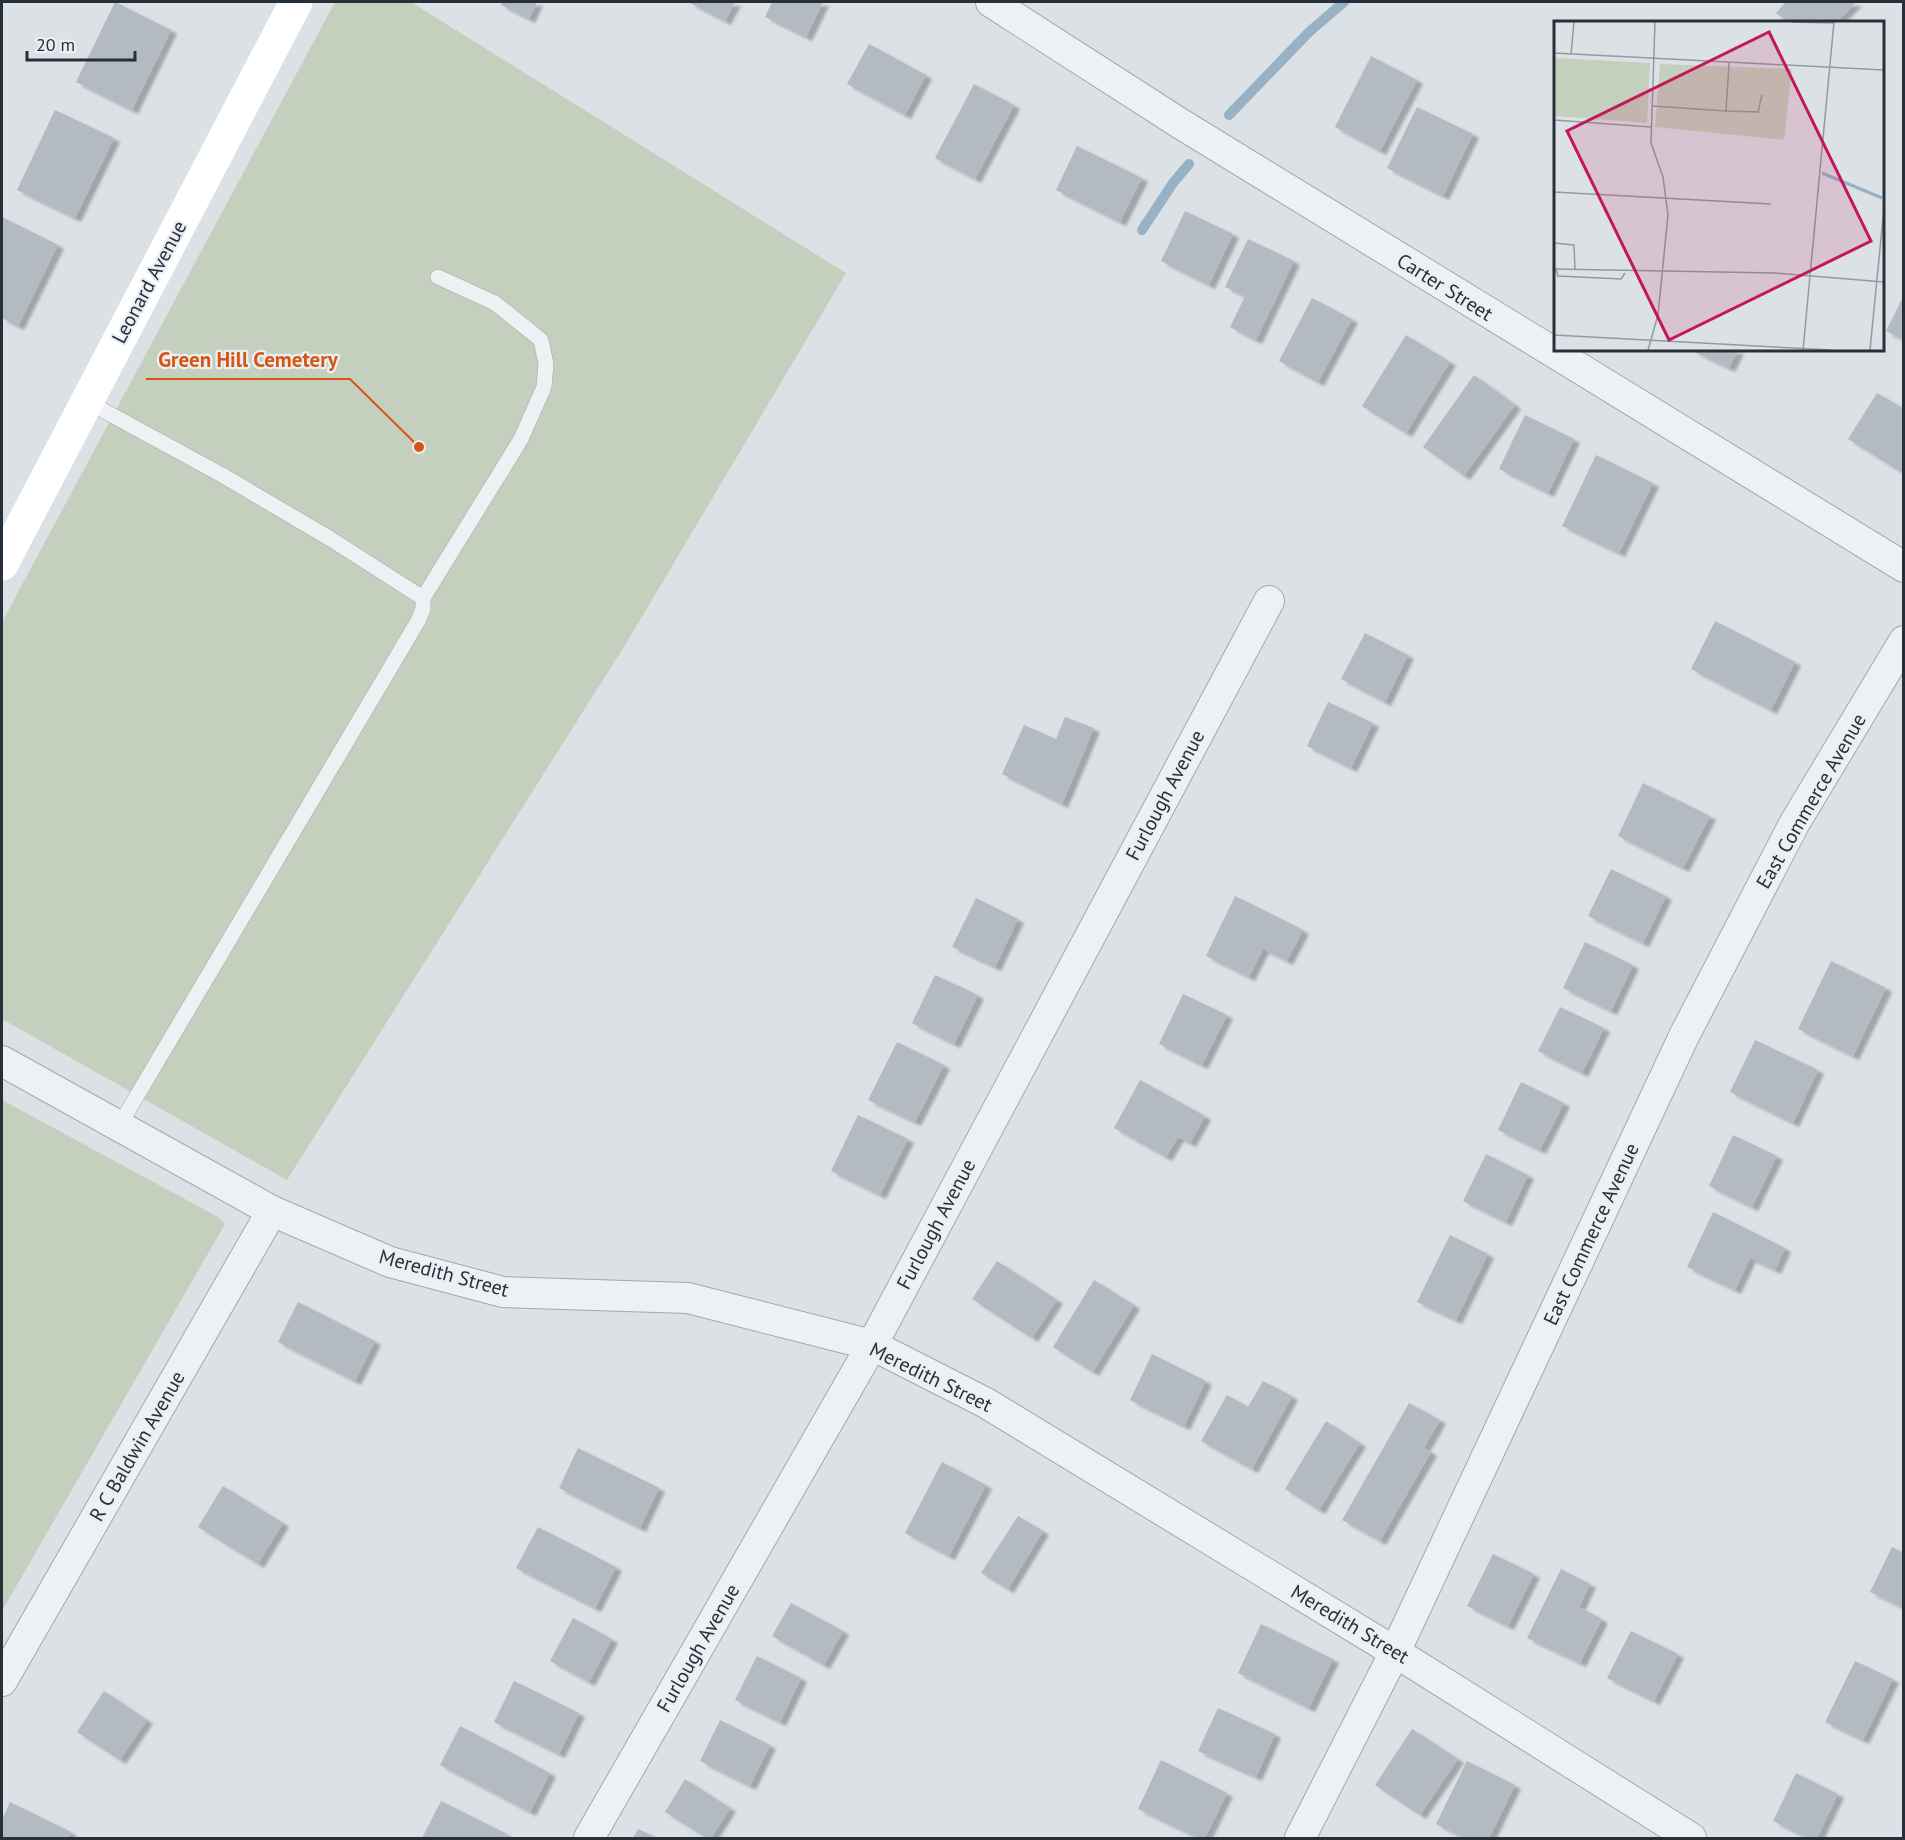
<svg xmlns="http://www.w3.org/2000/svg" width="1905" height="1840" font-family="'PT Sans',sans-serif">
	<defs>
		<filter id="shadow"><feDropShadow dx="6" dy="4" stdDeviation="1.5" flood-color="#0004"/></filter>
	</defs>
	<rect width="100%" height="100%" fill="#dce1e5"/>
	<g fill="#c4cfbd">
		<polygon points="335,2 411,2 846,273 627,642 287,1180 2,1019 2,622"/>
		<polygon points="2,1100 218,1217 225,1224 2,1611"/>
	</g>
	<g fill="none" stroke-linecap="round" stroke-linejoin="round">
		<g stroke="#98b2c5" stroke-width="10">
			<polyline points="1229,115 1309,32 1344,2"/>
			<polyline points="1142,230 1173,183 1189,164"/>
		</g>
	</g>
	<g fill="#b3bac2" filter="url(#shadow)">
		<polygon points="115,2 171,30 132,110 76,82"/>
		<polygon points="502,2 537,2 529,19 501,5"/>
		<polygon points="688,2 735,2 725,21"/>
		<polygon points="772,2 823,2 806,37 765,17"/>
		<polygon points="1786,2 1856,2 1837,22 1787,22 1776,13"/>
		<polygon points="869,44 926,75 905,115 847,84"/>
		<polygon points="1371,56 1417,80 1380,151 1335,127"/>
		<polygon points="974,84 1014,105 975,179 935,158"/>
		<polygon points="1417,107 1473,134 1443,196 1387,168"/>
		<polygon points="55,110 114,138 75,218 17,190"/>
		<polygon points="1077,146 1142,178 1120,222 1056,190"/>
		<polygon points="1185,211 1233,234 1209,285 1161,261"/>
		<polygon points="2,217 58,245 18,326 2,318"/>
		<polygon points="1248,239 1294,261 1256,340 1230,327 1245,296 1225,287"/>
		<polygon points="1904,295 1904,340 1886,331"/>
		<polygon points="1312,298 1352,319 1318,382 1279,361"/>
		<polygon points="1406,335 1450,362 1406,433 1362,406"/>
		<polygon points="1691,350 1738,350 1729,368"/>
		<polygon points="1474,375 1515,405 1464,476 1423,447"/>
		<polygon points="1877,393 1904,409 1904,474 1848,439"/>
		<polygon points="1525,415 1574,439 1548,493 1499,469"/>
		<polygon points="1596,455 1653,483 1619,553 1562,526"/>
		<polygon points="1715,621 1795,662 1771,710 1691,669"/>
		<polygon points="1365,633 1408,655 1385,702 1341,679"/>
		<polygon points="1328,702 1373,723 1351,768 1307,746"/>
		<polygon points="1065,717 1094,728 1062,804 1002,774 1024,725 1056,739"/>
		<polygon points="1643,783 1710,816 1683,868 1618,836"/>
		<polygon points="1611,869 1666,896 1643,943 1588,916"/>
		<polygon points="1235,896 1303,930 1287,961 1263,949 1249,977 1206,956"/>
		<polygon points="976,898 1018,919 995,967 952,947"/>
		<polygon points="1585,942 1633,965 1611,1011 1563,988"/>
		<polygon points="1831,961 1886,988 1853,1056 1798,1029"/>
		<polygon points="935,975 978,995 954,1044 912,1023"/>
		<polygon points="1183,994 1227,1015 1202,1065 1159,1044"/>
		<polygon points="1560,1007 1604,1028 1582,1073 1538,1051"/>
		<polygon points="1755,1040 1818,1070 1793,1123 1730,1092"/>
		<polygon points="897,1042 944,1065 915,1122 868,1100"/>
		<polygon points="1140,1080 1205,1116 1190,1143 1178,1137 1166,1157 1114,1128"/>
		<polygon points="1521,1082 1564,1103 1540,1150 1498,1130"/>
		<polygon points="858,1115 908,1139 880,1195 831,1171"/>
		<polygon points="1733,1135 1777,1156 1752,1207 1709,1186"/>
		<polygon points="1486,1154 1528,1175 1506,1222 1463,1201"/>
		<polygon points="1713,1212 1785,1248 1775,1270 1750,1258 1735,1290 1687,1267"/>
		<polygon points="1450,1235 1488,1254 1456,1320 1417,1302"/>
		<polygon points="997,1261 1057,1300 1032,1338 972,1299"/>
		<polygon points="1094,1280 1134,1305 1093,1372 1053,1347"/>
		<polygon points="298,1302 375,1341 355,1381 278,1342"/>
		<polygon points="1152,1354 1206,1381 1184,1426 1130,1400"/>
		<polygon points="1263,1381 1292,1396 1252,1469 1201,1441 1227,1395 1248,1407"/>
		<polygon points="1409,1403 1440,1420 1424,1448 1431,1452 1380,1541 1342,1520"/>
		<polygon points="1326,1421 1360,1443 1319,1510 1285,1489"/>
		<polygon points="578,1448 659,1488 640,1528 559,1488"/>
		<polygon points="942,1462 986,1485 949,1556 905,1533"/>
		<polygon points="223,1486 283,1523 258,1564 198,1527"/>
		<polygon points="1018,1516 1043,1531 1008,1589 981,1573"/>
		<polygon points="538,1527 616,1567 595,1608 516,1568"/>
		<polygon points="1892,1547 1904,1553 1904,1608 1870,1592"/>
		<polygon points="1493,1554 1534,1574 1508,1626 1467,1606"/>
		<polygon points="1561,1569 1590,1584 1579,1607 1602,1619 1580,1663 1527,1638"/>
		<polygon points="791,1603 843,1631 824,1665 772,1636"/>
		<polygon points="573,1618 612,1639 589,1682 550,1661"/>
		<polygon points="1261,1624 1333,1659 1309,1708 1238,1673"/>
		<polygon points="1631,1631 1678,1654 1654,1701 1607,1678"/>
		<polygon points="757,1656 801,1678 780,1722 735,1700"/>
		<polygon points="1855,1661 1893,1679 1863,1740 1825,1722"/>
		<polygon points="514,1681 579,1713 559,1754 494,1722"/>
		<polygon points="104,1691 147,1720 120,1760 77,1732"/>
		<polygon points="1218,1708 1275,1734 1256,1777 1198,1751"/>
		<polygon points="720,1720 770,1745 750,1786 700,1761"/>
		<polygon points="460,1726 550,1773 530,1812 440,1765"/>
		<polygon points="1412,1729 1458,1759 1420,1815 1375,1785"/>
		<polygon points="1161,1760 1227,1793 1205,1838 1199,1838 1138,1809"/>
		<polygon points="1467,1761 1515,1785 1489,1838 1465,1838 1436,1824"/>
		<polygon points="1796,1773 1838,1794 1817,1838 1808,1838 1773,1821"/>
		<polygon points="685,1779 730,1808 711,1838 707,1838 665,1812"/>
		<polygon points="441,1801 507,1834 505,1838 422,1838"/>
		<polygon points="10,1802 71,1832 68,1838 2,1838 2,1820"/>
		<polygon points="638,1829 658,1838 633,1838"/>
	</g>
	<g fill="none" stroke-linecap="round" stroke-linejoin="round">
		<defs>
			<g id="lane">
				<polyline points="86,401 222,475 329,538 423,598 423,609 418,621 119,1126"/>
				<polyline points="423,598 521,439 544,387 546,364 541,340 495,303 438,277"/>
			</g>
			<g id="street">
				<polyline points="991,2 1181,124 1904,567"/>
				<polyline points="2,1061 272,1211 390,1262 503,1292 688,1298 872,1345 986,1403 1395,1652 1691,1838"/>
				<polyline points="2,1681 272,1211"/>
				<polyline points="589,1838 872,1345 1269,601"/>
				<polyline points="1300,1838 1395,1652 1684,1036 1794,824 1904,641"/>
			</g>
		</defs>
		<use href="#lane" stroke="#a2a8af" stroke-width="16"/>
		<use href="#street" stroke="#a2a8af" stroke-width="32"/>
		<use href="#lane" stroke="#eef1f4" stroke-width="15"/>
		<use href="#street" stroke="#eef1f4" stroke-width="30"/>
		<polyline stroke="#fff" stroke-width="33" points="2,564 296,2"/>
	</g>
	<g text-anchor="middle" stroke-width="4.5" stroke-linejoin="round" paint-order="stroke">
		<g font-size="20" fill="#26303b" stroke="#ebeff3">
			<text transform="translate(149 282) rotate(-62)" y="7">Leonard Avenue</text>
			<text transform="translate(1445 287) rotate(32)" y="7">Carter Street</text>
			<text transform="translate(1165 795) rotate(-62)" y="7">Furlough Avenue</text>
			<text transform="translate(1811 801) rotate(-60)" y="7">East Commerce Avenue</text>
			<text transform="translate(936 1224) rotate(-62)" y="7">Furlough Avenue</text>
			<text transform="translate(1591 1234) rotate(-65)" y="7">East Commerce Avenue</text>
			<text transform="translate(444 1273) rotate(15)" y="7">Meredith Street</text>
			<text transform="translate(931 1377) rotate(26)" y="7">Meredith Street</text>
			<text transform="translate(137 1446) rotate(-60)" y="7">R C Baldwin Avenue</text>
			<text transform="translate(1350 1624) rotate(31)" y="7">Meredith Street</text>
			<text transform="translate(698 1648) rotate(-60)" y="7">Furlough Avenue</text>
		</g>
	</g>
	<g transform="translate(1554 21)">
		<rect width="330" height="330" fill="#dce1e5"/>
		<path d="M0,37l96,5 -3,60 -93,-7zM106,43l132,5 -8,71 -129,-13z" fill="#c4cfbd"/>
		<path fill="none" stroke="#98b2c5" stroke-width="3" d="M268,152l60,25"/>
		<path fill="none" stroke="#939aa1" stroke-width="1.5" d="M237,1l43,1M0,32l330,17M17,33l3,-32M98,85l74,5 3,-48M172,90l32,1 4,-17M0,99l97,7M0,171l217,12M0,222l20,2 1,25M0,248l221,4 109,9M2,248l2,7 63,3 4,-6M0,314l277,15M94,329l10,-35 10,-100 -5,-38 -12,-34 4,-121M249,329l31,-328M316,329l14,-142"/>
		<path fill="#c2185b" fill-opacity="0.15" stroke="#c2185b" stroke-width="3" d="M215,11l102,209 -202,99 -102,-209z"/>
		<rect width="330" height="330" fill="none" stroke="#26303b" stroke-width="3"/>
	</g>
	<path fill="none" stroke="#d55511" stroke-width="2" d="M419 447L350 379H146"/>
	<circle fill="#d55511" stroke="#ebeff3" stroke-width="2" cx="419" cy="447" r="6"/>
	<g font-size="21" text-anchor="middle" font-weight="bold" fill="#d55511" stroke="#ebeff3" stroke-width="4.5" stroke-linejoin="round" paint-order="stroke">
		<text x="248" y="367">Green Hill Cemetery</text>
	</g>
	<rect width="1905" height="1840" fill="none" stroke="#26303b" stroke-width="6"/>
	<path d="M27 51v9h108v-9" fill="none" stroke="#26303b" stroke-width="3"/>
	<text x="36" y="51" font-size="18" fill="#26303b" stroke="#ebeff3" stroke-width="4.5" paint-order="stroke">20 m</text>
</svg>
